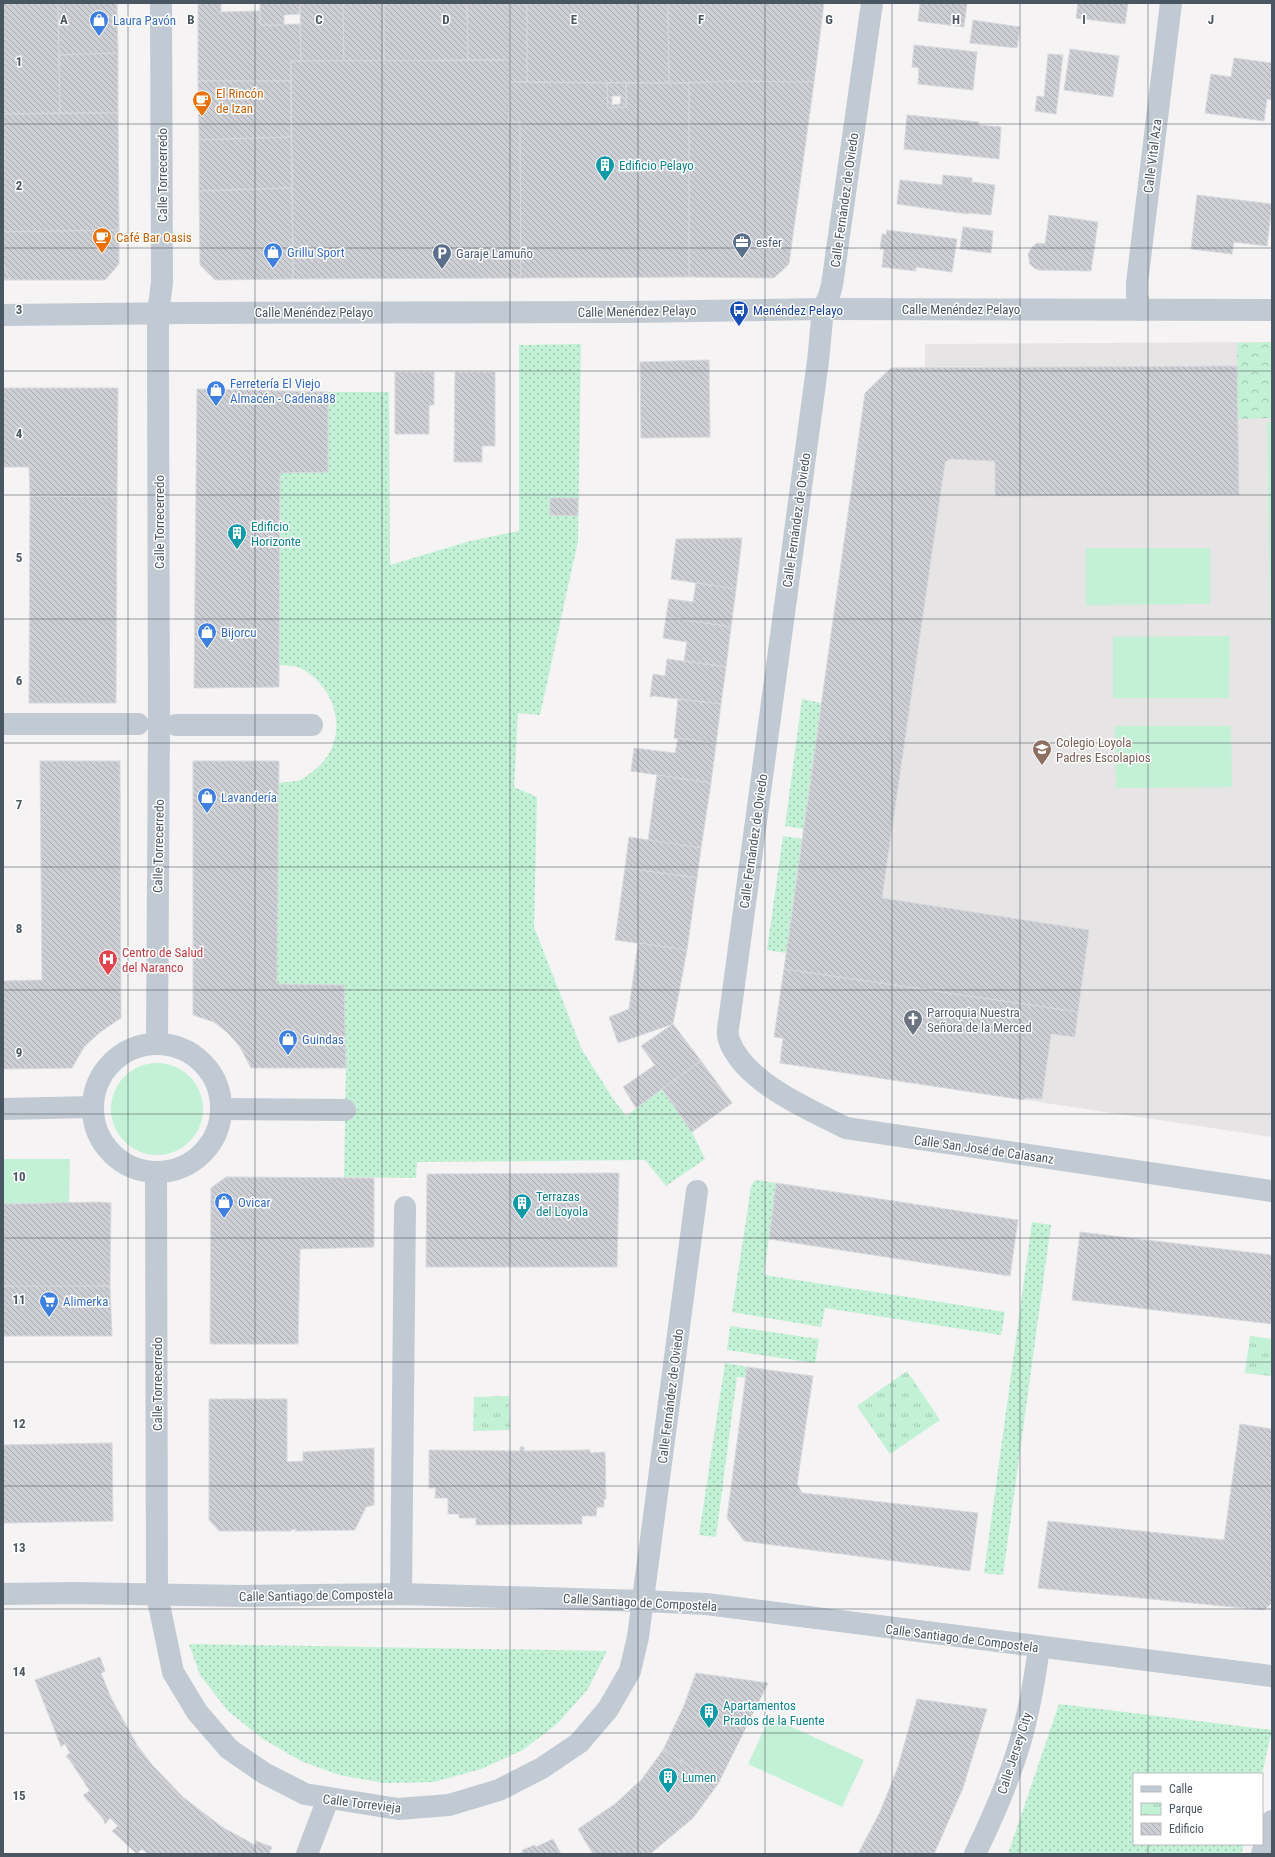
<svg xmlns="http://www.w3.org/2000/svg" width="1275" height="1857" font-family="'Roboto Condensed',sans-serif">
	<defs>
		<pattern id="grass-dots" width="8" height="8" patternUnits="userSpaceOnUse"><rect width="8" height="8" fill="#c3f1d5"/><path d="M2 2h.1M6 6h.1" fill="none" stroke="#a0c6b0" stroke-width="1.8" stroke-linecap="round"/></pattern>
		<pattern id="forest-crowns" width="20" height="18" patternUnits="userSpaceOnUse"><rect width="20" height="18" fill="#c3f1d5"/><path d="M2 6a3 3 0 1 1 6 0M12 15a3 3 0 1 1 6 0" fill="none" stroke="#a0c6b0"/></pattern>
		<pattern id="park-tufts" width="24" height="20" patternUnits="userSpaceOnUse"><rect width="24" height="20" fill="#c3f1d5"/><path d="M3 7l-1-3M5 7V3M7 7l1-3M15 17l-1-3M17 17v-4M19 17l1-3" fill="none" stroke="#a0c6b0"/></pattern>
		<pattern id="building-back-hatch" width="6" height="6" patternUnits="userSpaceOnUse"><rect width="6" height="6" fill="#cdcfd5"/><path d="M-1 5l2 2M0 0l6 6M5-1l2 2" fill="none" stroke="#a8abb0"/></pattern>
	</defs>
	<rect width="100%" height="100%" fill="#f5f3f3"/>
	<polygon fill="#e6e4e5" points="1272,342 1272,1137 780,1063 783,1039 774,1037 865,393 891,368 925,368 925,344"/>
	<g fill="url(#grass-dots)">
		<path d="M581,344l-3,197 -38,174 -22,-2 -4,74 23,10 -3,130 48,123 30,47 14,19 36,-27 30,43 13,27 -39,27 -21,-26 -228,2 -1,16 -72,-1 2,-109 -2,-83 -67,-1 1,-201c6,-1 13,-1 19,-2 9,-3 18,-11 25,-18 27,-30 14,-77 -22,-95 -5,-3 -14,-2 -21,-3l1,-192 48,-1v-80h61l1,173 80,-24 49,-10v-186z"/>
		<polygon points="802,699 821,703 804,829 785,826"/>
		<polygon points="783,836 802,839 786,953 767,950"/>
		<polygon points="757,1180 776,1183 764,1275 1005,1312 1001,1335 825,1308 821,1327 732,1312 751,1187 754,1181"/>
		<polygon points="1032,1222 1051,1225 1003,1575 984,1573"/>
		<polygon points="730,1326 819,1339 815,1363 727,1350"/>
		<polygon points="725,1363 747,1367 746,1378 737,1377 716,1537 699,1535"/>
		<polygon points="189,1644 607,1651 588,1689 558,1723 523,1750 481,1769 434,1782 384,1783 339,1775 301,1761 263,1739 228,1711 200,1675"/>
		<polygon points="1059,1704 1272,1730 1262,1774 1134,1774 1134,1844 1244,1844 1241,1854 1008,1854"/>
	</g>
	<polygon fill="url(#forest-crowns)" points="1272,342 1272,418 1238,419 1237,343"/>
	<g fill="url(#park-tufts)">
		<polygon points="1250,1336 1272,1339 1272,1376 1245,1373"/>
		<polygon points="907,1371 940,1420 890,1454 857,1406"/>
		<polygon points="509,1396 510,1430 473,1431 474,1397"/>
	</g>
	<g fill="#c3f1d5">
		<polygon points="1267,422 1272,422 1272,623 1270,623"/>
		<polygon points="1086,548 1210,548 1210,604 1086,605"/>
		<polygon points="1230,636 1229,698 1113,698 1113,637"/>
		<polygon points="1115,726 1231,726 1232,787 1116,788"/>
		<circle cx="157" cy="1109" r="46"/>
		<polygon points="3,1159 70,1159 69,1203 3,1204"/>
		<polygon points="770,1717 864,1760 842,1807 748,1764"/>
	</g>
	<g fill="url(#building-back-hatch)" stroke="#d7d9de" fill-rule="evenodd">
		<polygon points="3,3 58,3 60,113 3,114"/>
		<polygon points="58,3 117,3 118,53 59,55"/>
		<polygon points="198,3 221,3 221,12 260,11 260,25 300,24 301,61 291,61 291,81 198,81"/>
		<polygon points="260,3 300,3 299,14 284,15 284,25 260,25"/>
		<polygon points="300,3 343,3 344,61 301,61"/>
		<polygon points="343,3 384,3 384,61 344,61"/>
		<polygon points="384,3 467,3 468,60 384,61"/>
		<polygon points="467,3 510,3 510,60 468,60"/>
		<rect x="510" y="3" width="17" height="79"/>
		<polygon points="527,3 668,3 669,83 527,82"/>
		<polygon points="668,3 824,3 814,82 669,83"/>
		<polygon points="920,3 967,3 964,27 918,21"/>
		<polygon points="1078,3 1128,3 1125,24 1076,18"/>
		<polygon points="973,20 1020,27 1017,48 970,43"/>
		<polygon points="914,45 977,52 973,90 918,84 919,68 912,67"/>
		<polygon points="1070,49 1119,56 1113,97 1064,90"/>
		<polygon points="118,53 118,113 60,113 59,55"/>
		<polygon points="1048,54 1063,55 1056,114 1035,111 1037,96 1044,97"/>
		<polygon points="1234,58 1272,63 1272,100 1267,99 1264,121 1205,113 1211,74 1231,77"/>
		<polygon points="510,60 509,122 520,122 521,278 293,279 291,61"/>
		<polygon points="198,81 291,81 291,137 199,140"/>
		<polygon points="726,81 814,82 789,264 774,278 689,277 689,83"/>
		<polygon points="510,82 607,83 608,108 626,107 626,83 689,83 689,277 521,278 520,122 509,122"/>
		<path d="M607,83h19v24l-18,1zM612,96h9l-1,8 -8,1z"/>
		<polygon points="118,113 119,230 3,232 3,114"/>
		<polygon points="907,115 979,122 978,125 1001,127 999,159 904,149"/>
		<polygon points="291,137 292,188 199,191 199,140"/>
		<polygon points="3,142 4,142 3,232"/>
		<polygon points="943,175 972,178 972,182 995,185 991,215 968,213 968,214 897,204 900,180 942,185"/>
		<polygon points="292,188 293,279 215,280 200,265 199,191"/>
		<polygon points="1197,195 1272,204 1267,246 1234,242 1232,254 1191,249"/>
		<polygon points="1049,215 1098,222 1091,271 1039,270 1034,268 1030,264 1028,254 1032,247 1037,243 1045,244"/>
		<polygon points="963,227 993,231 991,253 960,249"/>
		<polygon points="119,230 119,264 105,280 9,280 3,262 3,232"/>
		<polygon points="887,230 957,239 952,272 916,267 916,271 882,267 884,249 880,249 882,234 886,235"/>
		<polygon points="3,262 9,280 3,280"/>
		<polygon points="709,360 710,437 641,438 640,362"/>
		<polygon points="1237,366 1239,495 995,496 995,461 949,459 945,463 882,898 1089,930 1078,1012 784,969 865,393 891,368"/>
		<polygon points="395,372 434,372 434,405 429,405 429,434 395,434"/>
		<polygon points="455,372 495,372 495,446 482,446 482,462 454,462"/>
		<polygon points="3,388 118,388 117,497 30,496 29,467 3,467"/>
		<polygon points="197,389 328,392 328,472 280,473 279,687 194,688"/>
		<polygon points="30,496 117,497 116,703 29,703"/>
		<polygon points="550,498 578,498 578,516 550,515"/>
		<polygon points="742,538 736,589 671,579 676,539"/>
		<polygon points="696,583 736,589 731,627 666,617 669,599 693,602"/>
		<polygon points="666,617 731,627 726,667 684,661 687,642 663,638"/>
		<polygon points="667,659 726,667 721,704 654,696 650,697 653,674 665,676"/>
		<polygon points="678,699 721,704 716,744 674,738"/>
		<polygon points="678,738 716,744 711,783 631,771 634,748 675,753"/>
		<polygon points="40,761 120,761 121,1018 99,1033 84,1047 72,1068 3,1069 3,981 42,980"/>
		<polygon points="193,761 279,761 277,984 344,985 346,1068 251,1068 240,1047 228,1033 214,1022 193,1015"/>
		<polygon points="657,775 711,783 701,848 648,841"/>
		<polygon points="629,837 701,848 697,878 625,868"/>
		<polygon points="625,868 697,878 687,950 615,940"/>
		<polygon points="638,943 687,950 673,1024 618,1043 609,1017 629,1009"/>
		<polygon points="784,969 1078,1012 1075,1037 1051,1034 1042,1099 1024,1098 1024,1100 780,1063 783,1038 774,1037"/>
		<polygon points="673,1024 701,1061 636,1108 623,1087 655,1065 641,1046"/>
		<polygon points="701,1061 732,1103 692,1132 662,1089"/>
		<polygon points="619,1173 617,1267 426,1267 427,1174"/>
		<polygon points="226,1177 374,1178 374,1247 300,1249 298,1344 210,1344 211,1188"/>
		<polygon points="776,1183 1018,1220 1010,1276 769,1239"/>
		<polygon points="99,1202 111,1203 110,1286 3,1287 3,1204"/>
		<polygon points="1080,1232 1272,1255 1272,1324 1072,1300"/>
		<polygon points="3,1286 110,1286 112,1336 3,1336"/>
		<polygon points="747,1367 813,1376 797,1484 802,1493 978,1513 970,1571 744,1541 727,1518"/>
		<polygon points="209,1399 287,1399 287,1462 303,1461 303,1452 374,1448 374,1505 366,1507 355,1530 295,1531 296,1529 291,1530 291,1531 219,1531 209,1520"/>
		<polygon points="1240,1424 1272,1429 1272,1603 1264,1610 1038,1588 1048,1521 1224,1540"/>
		<polygon points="112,1443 113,1521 3,1523 3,1445"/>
		<polygon points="520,1447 524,1447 524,1451 590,1450 590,1453 605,1452 606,1499 604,1499 604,1507 597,1507 596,1516 582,1516 582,1524 476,1525 476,1518 459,1518 459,1514 448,1514 448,1498 435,1498 436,1488 429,1488 429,1450 520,1451"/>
		<polygon points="100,1657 105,1671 101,1673 111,1698 137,1745 152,1765 184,1798 222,1827 255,1845 256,1841 272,1847 269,1854 148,1854 142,1849 137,1854 112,1831 118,1826 110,1818 105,1824 104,1820 83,1795 90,1791 69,1759 68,1759 66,1756 70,1753 65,1744 61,1747 60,1744 35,1680"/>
		<polygon points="696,1673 768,1683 718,1784 663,1750 683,1708"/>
		<polygon points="917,1699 987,1709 963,1788 934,1854 858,1854 880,1812 898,1767"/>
		<polygon points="663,1750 718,1784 693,1818 650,1854 593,1854 578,1829 615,1804 642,1779"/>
		<polygon points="553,1839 561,1854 519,1854 523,1852 522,1850 535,1845 536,1847"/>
	</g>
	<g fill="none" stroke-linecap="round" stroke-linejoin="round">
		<g stroke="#c1cad2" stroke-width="22">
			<path d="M872,3l-40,282 -3,11 -6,13 -5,52 -89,661c-1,5 -2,13 0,18 15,42 79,69 117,88l426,63"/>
			<polyline points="1141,310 1137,296 1137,283 1171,3"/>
			<polyline points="3,315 187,313 631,312 823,309 1272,310"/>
			<polyline points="3,724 138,724"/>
			<polyline points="176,725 312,725"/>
			<polyline points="157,1042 159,725 158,354 158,314 162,282 161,3"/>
			<circle cx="157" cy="1108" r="64"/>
			<polyline points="3,1109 92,1107"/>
			<polyline points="222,1109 345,1110"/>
			<polyline points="156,1173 157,1595 173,1672 197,1712 229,1749 264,1773 305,1794 398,1809 449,1805 499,1790 542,1768 579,1743 608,1709 630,1671 638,1637 697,1191"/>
			<polyline points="3,1594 74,1593 244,1596 401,1594 643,1601 706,1604 1272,1676"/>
			<polyline points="401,1594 405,1207"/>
			<polyline points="307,1854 328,1799"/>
			<path d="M975,1854c22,-45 43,-94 53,-143 5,-21 8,-42 11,-63"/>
			<polyline points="1262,1854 1272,1821"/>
		</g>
	</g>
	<path fill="none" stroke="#4a5661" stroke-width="1" stroke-opacity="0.55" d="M128,3v1851M255,3v1851M382,3v1851M510,3v1851M638,3v1851M765,3v1851M892,3v1851M1020,3v1851M1148,3v1771M3,124h1269M3,248h1269M3,371h1269M3,495h1269M3,619h1269M3,743h1269M3,867h1269M3,990h1269M3,1114h1269M3,1238h1269M3,1362h1269M3,1486h1269M3,1609h1269M3,1733h1269M1148,1844v10"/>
	<defs>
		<symbol id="shop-pin" viewBox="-11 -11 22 30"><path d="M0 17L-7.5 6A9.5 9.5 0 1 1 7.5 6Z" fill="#3f7fe0" stroke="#fff"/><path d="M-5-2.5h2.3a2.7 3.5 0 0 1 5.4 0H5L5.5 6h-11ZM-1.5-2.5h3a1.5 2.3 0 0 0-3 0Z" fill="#fff"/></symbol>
		<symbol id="cafe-pin" viewBox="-11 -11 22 30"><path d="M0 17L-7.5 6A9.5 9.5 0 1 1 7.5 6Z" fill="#e8710a" stroke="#fff"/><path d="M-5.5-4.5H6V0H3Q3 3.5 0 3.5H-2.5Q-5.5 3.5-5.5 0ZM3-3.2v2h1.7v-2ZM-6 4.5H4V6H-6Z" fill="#fff"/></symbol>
		<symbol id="building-pin" viewBox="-11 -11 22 30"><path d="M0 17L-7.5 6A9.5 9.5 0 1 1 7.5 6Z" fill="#0f9aa8" stroke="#fff"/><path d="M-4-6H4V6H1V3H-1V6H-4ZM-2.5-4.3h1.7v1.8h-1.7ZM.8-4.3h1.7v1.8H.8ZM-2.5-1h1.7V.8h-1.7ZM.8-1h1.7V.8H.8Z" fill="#fff"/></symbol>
		<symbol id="office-pin" viewBox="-11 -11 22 30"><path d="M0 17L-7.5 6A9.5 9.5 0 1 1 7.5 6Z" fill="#5c6f8a" stroke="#fff"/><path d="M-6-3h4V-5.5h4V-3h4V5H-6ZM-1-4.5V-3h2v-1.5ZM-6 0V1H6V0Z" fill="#fff"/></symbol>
		<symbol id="parking-pin" viewBox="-11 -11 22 30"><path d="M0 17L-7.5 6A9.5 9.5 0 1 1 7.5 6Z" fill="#5c6f8a" stroke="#fff"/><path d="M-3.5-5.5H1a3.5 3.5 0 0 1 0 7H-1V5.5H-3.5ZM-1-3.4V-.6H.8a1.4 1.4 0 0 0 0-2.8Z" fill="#fff"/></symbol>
		<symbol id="bus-pin" viewBox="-11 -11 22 30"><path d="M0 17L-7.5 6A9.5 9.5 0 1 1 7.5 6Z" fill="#1a4fb4" stroke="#fff"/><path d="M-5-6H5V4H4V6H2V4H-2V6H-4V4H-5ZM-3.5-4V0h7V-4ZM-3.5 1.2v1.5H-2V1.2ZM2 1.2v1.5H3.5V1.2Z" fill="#fff"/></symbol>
		<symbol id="school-pin" viewBox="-11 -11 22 30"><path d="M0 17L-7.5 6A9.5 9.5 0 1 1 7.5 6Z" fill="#8d6e63" stroke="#fff"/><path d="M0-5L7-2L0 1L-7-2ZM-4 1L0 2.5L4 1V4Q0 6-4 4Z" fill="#fff"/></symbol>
		<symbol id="hospital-pin" viewBox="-11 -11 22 30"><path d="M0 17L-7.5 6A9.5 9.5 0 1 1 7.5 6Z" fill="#e0444e" stroke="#fff"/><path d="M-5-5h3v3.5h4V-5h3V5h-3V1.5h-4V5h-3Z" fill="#fff"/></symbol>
		<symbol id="church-pin" viewBox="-11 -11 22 30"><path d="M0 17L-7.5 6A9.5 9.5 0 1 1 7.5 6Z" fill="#6b7280" stroke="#fff"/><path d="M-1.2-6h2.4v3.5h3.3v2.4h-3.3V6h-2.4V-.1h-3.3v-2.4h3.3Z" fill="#fff"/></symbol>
		<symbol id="supermarket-pin" viewBox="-11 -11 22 30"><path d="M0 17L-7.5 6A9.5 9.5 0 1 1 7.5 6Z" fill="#3f7fe0" stroke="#fff"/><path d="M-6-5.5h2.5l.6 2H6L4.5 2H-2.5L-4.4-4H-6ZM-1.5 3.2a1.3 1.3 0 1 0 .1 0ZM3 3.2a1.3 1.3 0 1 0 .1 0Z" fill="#fff"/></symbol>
	</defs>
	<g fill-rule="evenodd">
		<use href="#shop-pin" x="88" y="9" width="22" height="30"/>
		<use href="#cafe-pin" x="191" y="89" width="22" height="30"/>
		<use href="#building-pin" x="594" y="154" width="22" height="30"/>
		<use href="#cafe-pin" x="91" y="226" width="22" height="30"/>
		<use href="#office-pin" x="731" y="231" width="22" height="30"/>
		<use href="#shop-pin" x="262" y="241" width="22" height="30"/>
		<use href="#parking-pin" x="431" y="242" width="22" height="30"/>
		<use href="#bus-pin" x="728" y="299" width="22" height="30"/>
		<use href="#shop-pin" x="205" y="379" width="22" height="30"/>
		<use href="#building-pin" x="226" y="522" width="22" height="30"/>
		<use href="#shop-pin" x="196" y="621" width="22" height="30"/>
		<use href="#school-pin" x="1031" y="738" width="22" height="30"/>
		<use href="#shop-pin" x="196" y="786" width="22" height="30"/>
		<use href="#hospital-pin" x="97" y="948" width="22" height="30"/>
		<use href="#church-pin" x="902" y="1008" width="22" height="30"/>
		<use href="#shop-pin" x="277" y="1028" width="22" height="30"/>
		<use href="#shop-pin" x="213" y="1191" width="22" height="30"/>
		<use href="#building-pin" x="511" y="1192" width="22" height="30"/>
		<use href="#supermarket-pin" x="38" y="1290" width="22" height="30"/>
		<use href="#building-pin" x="698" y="1701" width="22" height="30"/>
		<use href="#building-pin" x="657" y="1766" width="22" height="30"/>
	</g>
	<g text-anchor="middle" stroke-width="3" stroke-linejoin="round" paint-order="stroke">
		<g font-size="13" fill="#366cbe" stroke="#fff" text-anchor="start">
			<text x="113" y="25">Laura Pavón</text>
			<text x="287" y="257">Grillu Sport</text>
			<text x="230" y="388">Ferretería El Viejo<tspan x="230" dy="15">Almacén - Cadena88</tspan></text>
			<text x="221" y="637">Bijorcu</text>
			<text x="221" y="802">Lavandería</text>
			<text x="302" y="1044">Guindas</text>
			<text x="238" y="1207">Ovicar</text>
			<text x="63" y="1306">Alimerka</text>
		</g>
		<g font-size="13" fill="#c56008" stroke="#fff" text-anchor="start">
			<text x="216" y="98">El Rincón<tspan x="216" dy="15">de Izan</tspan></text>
			<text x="116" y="242">Café Bar Oasis</text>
		</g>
		<g font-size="13" fill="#4a5661" stroke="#fff">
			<text transform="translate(1152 156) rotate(-83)" y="5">Calle Vital Aza</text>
			<text transform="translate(162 175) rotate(-90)" y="5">Calle Torrecerredo</text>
			<text transform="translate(844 200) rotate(-82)" y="5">Calle Fernández de Oviedo</text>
			<text x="961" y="314">Calle Menéndez Pelayo</text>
			<text transform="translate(637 311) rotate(-1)" y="5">Calle Menéndez Pelayo</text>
			<text x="314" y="317">Calle Menéndez Pelayo</text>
			<text transform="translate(796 520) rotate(-82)" y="5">Calle Fernández de Oviedo</text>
			<text transform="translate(159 522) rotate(-90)" y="5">Calle Torrecerredo</text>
			<text transform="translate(753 841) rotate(-82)" y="5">Calle Fernández de Oviedo</text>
			<text transform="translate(158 846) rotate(-89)" y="5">Calle Torrecerredo</text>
			<text transform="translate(984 1149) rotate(8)" y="5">Calle San José de Calasanz</text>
			<text transform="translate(157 1384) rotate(-90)" y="5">Calle Torrecerredo</text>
			<text transform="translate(670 1396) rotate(-83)" y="5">Calle Fernández de Oviedo</text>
			<text transform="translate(316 1595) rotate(-1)" y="5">Calle Santiago de Compostela</text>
			<text transform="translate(640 1602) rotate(3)" y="5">Calle Santiago de Compostela</text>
			<text transform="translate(962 1638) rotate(7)" y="5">Calle Santiago de Compostela</text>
			<text transform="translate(1014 1753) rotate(-72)" y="5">Calle Jersey City</text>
			<text transform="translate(362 1803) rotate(7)" y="5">Calle Torrevieja</text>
		</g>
		<g font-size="13" fill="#0d838f" stroke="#fff" text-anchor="start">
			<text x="619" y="170">Edificio Pelayo</text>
			<text x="251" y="531">Edificio<tspan x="251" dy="15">Horizonte</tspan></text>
			<text x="536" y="1201">Terrazas<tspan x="536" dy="15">del Loyola</tspan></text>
			<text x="723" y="1710">Apartamentos<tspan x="723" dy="15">Prados de la Fuente</tspan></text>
			<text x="682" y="1782">Lumen</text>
		</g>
		<g font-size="13" fill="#4e5e75" stroke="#fff" text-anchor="start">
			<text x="756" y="247">esfer</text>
			<text x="456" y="258">Garaje Lamuño</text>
		</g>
		<g font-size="13" fill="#164399" stroke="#fff" text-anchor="start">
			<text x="753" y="315">Menéndez Pelayo</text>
		</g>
		<g font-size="13" fill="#785e54" stroke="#fff" text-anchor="start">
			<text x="1056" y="747">Colegio Loyola<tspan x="1056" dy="15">Padres Escolapios</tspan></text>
		</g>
		<g font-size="13" fill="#be3a42" stroke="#fff" text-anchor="start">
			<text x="122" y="957">Centro de Salud<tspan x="122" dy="15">del Naranco</tspan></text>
		</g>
		<g font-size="13" fill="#5b616d" stroke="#fff" text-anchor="start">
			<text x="927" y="1017">Parroquia Nuestra<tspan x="927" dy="15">Señora de la Merced</tspan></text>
		</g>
	</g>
	<g font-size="13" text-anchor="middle" font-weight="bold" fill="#4a5661" stroke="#fff" stroke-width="3" stroke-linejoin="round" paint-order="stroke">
		<text x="64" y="24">A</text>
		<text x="191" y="24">B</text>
		<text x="319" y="24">C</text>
		<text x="446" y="24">D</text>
		<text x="574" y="24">E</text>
		<text x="701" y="24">F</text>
		<text x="829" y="24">G</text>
		<text x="956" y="24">H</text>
		<text x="1084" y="24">I</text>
		<text x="1211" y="24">J</text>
		<text x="19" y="66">1</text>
		<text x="19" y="190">2</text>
		<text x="19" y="314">3</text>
		<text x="19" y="438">4</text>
		<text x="19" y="562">5</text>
		<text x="19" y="685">6</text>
		<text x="19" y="809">7</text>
		<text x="19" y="933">8</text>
		<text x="19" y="1057">9</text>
		<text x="19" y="1181">10</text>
		<text x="19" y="1304">11</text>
		<text x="19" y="1428">12</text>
		<text x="19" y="1552">13</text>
		<text x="19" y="1676">14</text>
		<text x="19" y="1800">15</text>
	</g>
	<rect width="1275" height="1857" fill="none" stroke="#4a5661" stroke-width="8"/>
	<rect x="1133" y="1773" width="130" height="72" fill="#ffffff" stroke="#b7bbc0"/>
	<rect x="1141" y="1786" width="20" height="6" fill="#c1cad2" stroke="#b7bbc0"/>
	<text x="1169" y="1793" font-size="12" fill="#4a5661">Calle</text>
	<rect x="1141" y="1803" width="20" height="12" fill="url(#park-tufts)" stroke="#b7bbc0"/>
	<text x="1169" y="1813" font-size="12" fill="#4a5661">Parque</text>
	<rect x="1141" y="1823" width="20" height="12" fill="url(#building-back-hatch)" stroke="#b7bbc0"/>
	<text x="1169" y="1833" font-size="12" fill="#4a5661">Edificio</text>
</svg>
